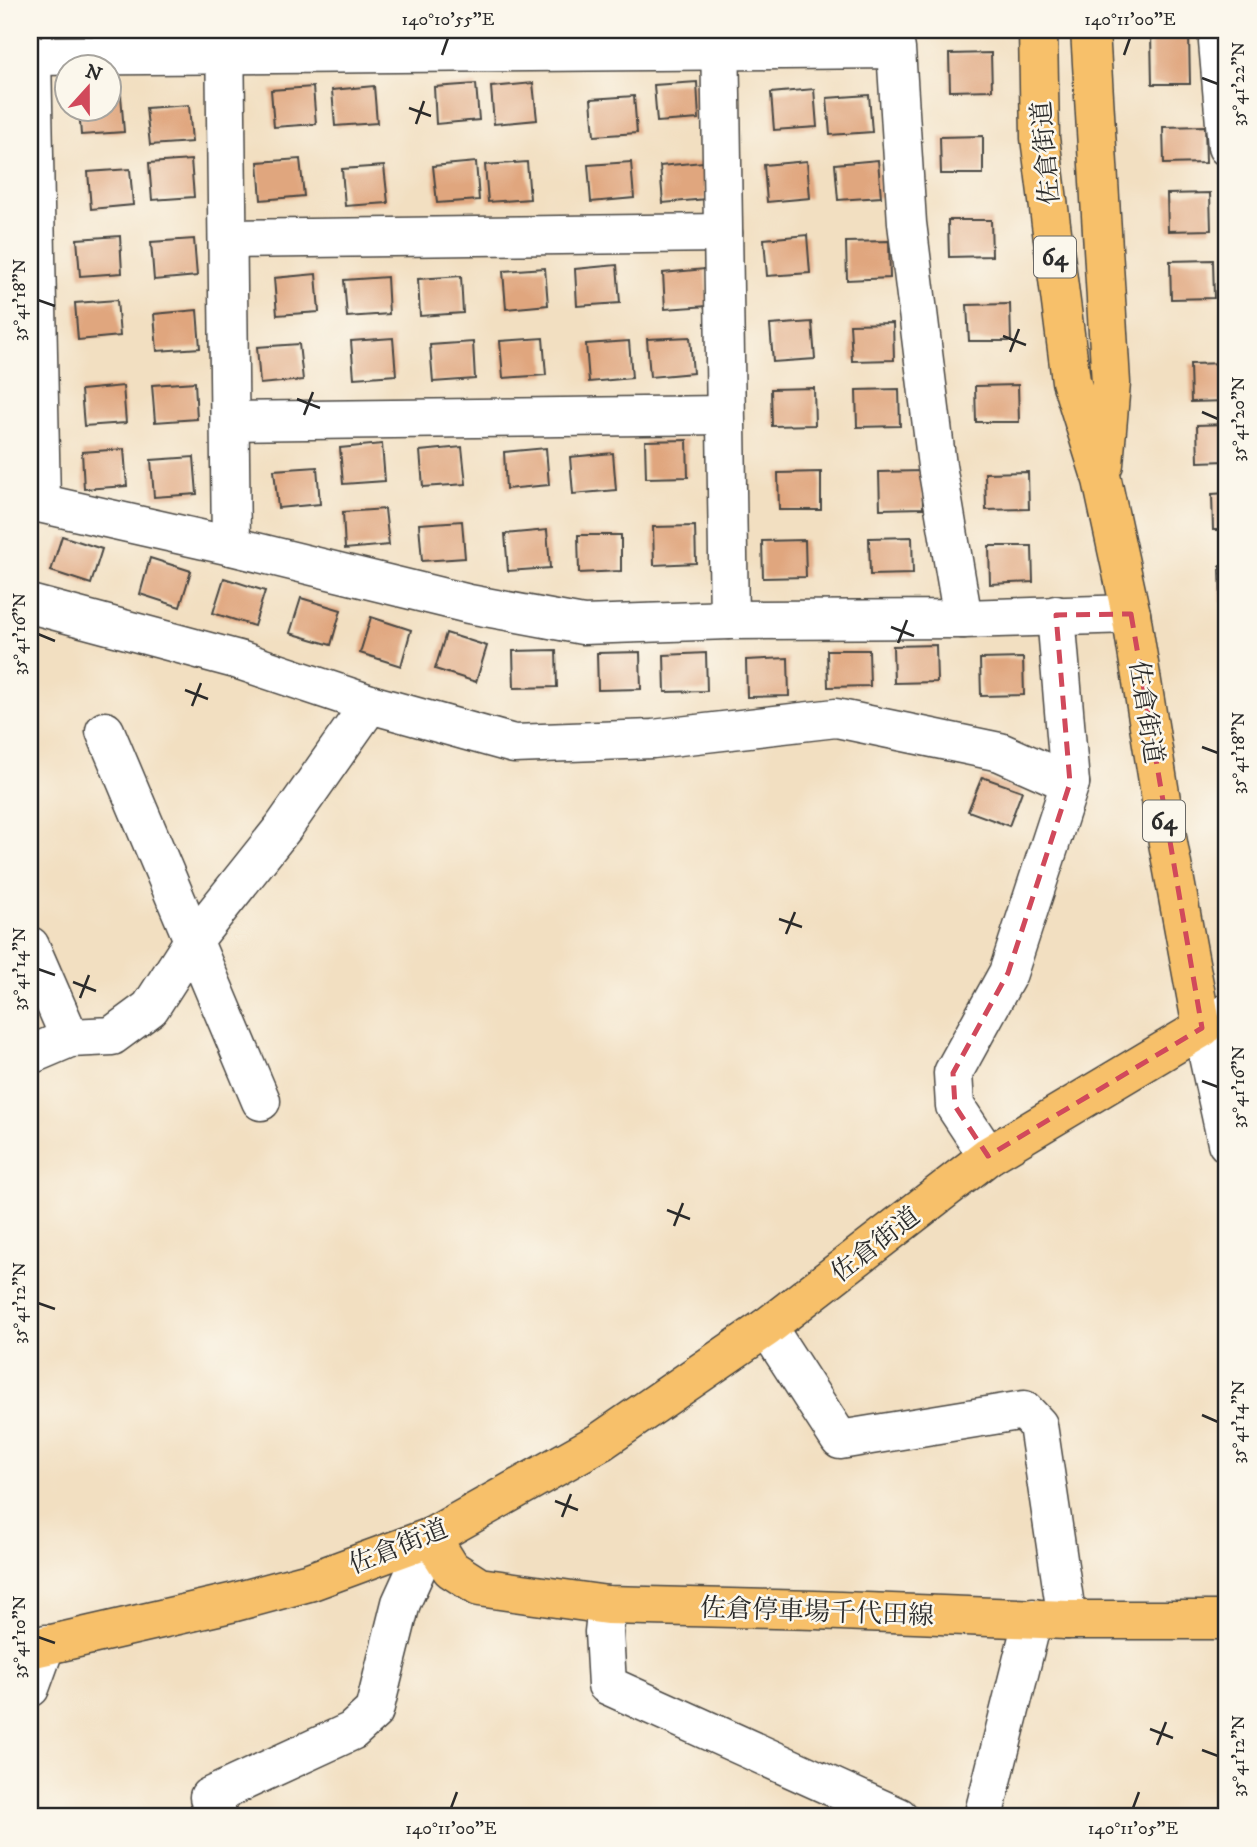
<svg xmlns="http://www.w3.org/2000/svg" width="1257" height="1847" font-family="'IM FELL DW Pica','Noto Serif JP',serif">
	<rect width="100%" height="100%" fill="#fbf7ec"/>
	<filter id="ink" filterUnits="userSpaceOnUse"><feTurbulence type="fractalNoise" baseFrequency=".0143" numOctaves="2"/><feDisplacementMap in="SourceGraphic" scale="14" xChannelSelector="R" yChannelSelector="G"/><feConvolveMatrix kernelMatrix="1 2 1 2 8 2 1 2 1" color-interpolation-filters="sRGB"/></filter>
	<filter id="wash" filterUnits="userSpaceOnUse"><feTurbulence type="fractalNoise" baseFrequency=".00686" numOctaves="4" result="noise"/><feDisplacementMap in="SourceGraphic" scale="28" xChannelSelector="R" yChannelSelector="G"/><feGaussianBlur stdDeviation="1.57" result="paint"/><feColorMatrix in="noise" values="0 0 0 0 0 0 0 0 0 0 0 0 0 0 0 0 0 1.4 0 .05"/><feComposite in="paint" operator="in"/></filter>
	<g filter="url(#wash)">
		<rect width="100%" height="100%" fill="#f2dfc1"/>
		<g id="blocks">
			<g fill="#e0a67e">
				<polygon points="1151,34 1189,34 1190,84 1152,84"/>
				<polygon points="991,53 992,90 950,91 949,54"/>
				<polygon points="697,82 699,119 657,122 654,85"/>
				<polygon points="533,83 537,120 494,124 491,87"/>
				<polygon points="476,84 479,120 436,124 434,87"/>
				<polygon points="374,86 377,123 335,126 332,90"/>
				<polygon points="313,87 316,124 274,127 271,90"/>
				<polygon points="814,89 817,127 774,130 771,93"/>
				<polygon points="121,95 124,132 81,135 79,108 108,108 108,96"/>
				<polygon points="869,95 872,132 830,135 827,98"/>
				<polygon points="634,96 637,133 594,136 591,99"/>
				<polygon points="189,105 192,142 150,145 146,108"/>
				<polygon points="1205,126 1206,163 1164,164 1163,127"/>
				<polygon points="983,136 983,174 941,174 940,137"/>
				<polygon points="300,159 304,196 261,200 258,162"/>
				<polygon points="191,160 194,197 152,200 149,163"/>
				<polygon points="878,160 881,197 838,200 835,164"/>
				<polygon points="807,161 810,198 767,202 764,165"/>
				<polygon points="476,162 479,200 437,203 433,166"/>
				<polygon points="527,162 530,199 488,202 485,165"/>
				<polygon points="631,162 634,198 591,202 588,165"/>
				<polygon points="703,162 706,199 663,203 660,166"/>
				<polygon points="384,166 388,203 345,206 342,169"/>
				<polygon points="130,169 133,205 91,209 88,172"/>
				<polygon points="1210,193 1211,230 1168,231 1167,194"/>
				<polygon points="948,220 991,220 992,256 949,257"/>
				<polygon points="807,235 810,273 767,276 764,239"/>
				<polygon points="120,236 122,273 80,276 77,239"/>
				<polygon points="194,239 197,276 154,280 151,242"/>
				<polygon points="889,241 890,278 847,280 846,242"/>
				<polygon points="1213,260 1214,298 1171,299 1170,261"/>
				<polygon points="617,265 620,303 577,306 575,269"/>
				<polygon points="545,268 548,305 506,309 503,271"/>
				<polygon points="705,269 708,306 665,309 663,273"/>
				<polygon points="316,274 319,312 277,315 274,278"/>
				<polygon points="461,276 463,313 420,316 418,279"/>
				<polygon points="387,277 389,314 347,317 344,280"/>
				<polygon points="117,300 120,336 78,340 75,303"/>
				<polygon points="1010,304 1011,341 969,341 967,305"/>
				<polygon points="197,310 200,348 157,351 154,314"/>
				<polygon points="812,322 815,359 773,362 770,325"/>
				<polygon points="893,323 894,360 852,361 850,324"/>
				<polygon points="690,337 693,373 650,377 647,339"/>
				<polygon points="393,338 396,375 354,378 351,341"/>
				<polygon points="543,338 546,375 503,378 500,341"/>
				<polygon points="629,341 632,378 589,382 586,344"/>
				<polygon points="473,342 475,379 433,382 430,345"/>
				<polygon points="299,344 303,380 260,384 257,347"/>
				<polygon points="1227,363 1227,401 1191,402 1190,364"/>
				<polygon points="195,382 197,419 155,422 152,385"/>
				<polygon points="1018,385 1019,422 976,422 975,386"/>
				<polygon points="123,386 126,423 84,426 81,390"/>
				<polygon points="814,388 815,425 772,426 771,389"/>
				<polygon points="899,389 900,426 857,427 856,390"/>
				<polygon points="1227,424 1227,461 1198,462 1197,425"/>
				<polygon points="687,440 688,477 646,478 645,441"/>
				<polygon points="382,444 385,481 343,484 340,448"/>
				<polygon points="462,447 466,484 423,487 420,451"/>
				<polygon points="546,448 549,485 506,489 504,452"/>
				<polygon points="124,449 127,486 84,489 82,452"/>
				<polygon points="613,453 616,490 573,494 570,457"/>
				<polygon points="194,457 197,494 154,497 151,460"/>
				<polygon points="317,467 320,504 278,508 274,470"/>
				<polygon points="922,471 923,508 880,509 879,472"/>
				<polygon points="821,472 821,510 779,510 778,473"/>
				<polygon points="1028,472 1029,509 986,510 985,473"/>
				<polygon points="1227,493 1227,530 1213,530 1212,494"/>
				<polygon points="385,509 389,545 345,549 343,512"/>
				<polygon points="462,521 465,558 422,561 419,524"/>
				<polygon points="695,526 696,563 654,565 653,527"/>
				<polygon points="547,530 550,568 508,571 505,534"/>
				<polygon points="578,535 621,535 621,571 579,573"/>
				<polygon points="62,536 102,549 91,584 51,571"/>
				<polygon points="912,537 913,574 870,575 869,538"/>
				<polygon points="805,540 806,577 763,578 762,541"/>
				<polygon points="989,546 1032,546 1033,582 990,584"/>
				<polygon points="150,558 191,571 180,607 140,594"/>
				<polygon points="1220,566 1227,566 1227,603 1221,603"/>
				<polygon points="224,578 265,591 254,626 213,613"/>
				<polygon points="301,598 341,610 331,645 290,633"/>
				<polygon points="371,617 411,630 401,666 360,653"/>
				<polygon points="446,633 487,646 476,682 435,669"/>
				<polygon points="936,645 937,682 894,683 893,646"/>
				<polygon points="556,650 557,687 514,688 513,651"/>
				<polygon points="827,650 869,650 870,686 828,687"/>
				<polygon points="640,652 641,689 598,690 597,653"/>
				<polygon points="706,653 707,691 665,692 664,655"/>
				<polygon points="788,658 789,696 747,697 746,660"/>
				<polygon points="1023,658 1024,695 981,696 980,659"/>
				<polygon points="982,777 1022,791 1009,826 968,811"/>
			</g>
		</g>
	</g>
	<g filter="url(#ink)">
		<use href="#blocks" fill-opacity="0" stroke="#494642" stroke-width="2"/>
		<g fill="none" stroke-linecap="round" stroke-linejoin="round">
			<defs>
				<g id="minor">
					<polyline points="225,30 231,546"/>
					<polyline points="720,30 729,620"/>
					<polyline points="1227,42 1218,42 1227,147"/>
					<polyline points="30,56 896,49 907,223 937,466 963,619"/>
					<polyline points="32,56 41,503"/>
					<polyline points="228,239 723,233"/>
					<polyline points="230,421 725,415"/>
					<polyline points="30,501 231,546 469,604 583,625 729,620 963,619 1131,614"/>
					<polyline points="30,604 239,660 370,704 514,744 653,739 836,718 1000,752 1070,783"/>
					<polyline points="105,731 261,1101"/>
					<polyline points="30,946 70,1038"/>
					<polyline points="1227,1013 1202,1028 1227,1143"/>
					<polyline points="30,1055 70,1038 112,1036 150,1008 193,941 283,828 370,704"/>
					<polyline points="988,1156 955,1106 953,1073 1008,973 1070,783 1056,615"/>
					<polyline points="767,1327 840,1440 1024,1410 1038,1425 1067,1620"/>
					<polyline points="607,1605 604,1632 607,1685 899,1817"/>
					<polyline points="30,1688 46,1644"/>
					<polyline points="218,1817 209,1797 352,1731 374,1711 401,1603 431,1537"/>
					<polyline points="983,1817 1033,1618"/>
				</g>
				<g id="major">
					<polyline points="1090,30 1111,383 1104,464"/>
					<polyline points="431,1537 451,1569 479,1587 607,1605 815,1610 1067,1620 1227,1620"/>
					<polyline points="30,1649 235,1602 309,1582 431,1537 600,1442 767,1327 988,1156 1202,1028 1168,843 1131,614 1102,480 1071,381 1040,138 1038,30"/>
				</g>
			</defs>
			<use href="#minor" stroke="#494642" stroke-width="41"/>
			<use href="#major" stroke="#494642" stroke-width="41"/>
			<use href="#minor" stroke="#fff" stroke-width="38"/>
			<use href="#major" stroke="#f7c06b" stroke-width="38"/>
		</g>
	</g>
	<path fill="none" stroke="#d1495b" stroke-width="5" stroke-dasharray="14 9" stroke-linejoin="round" d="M1131,614l71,414 -214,128 -33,-50 -2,-33 55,-100 62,-190 -14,-168z"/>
	<path fill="none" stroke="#2b2b2b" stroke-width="2.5" d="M442,55l6,-17M1124,55l6,-17M1202,78l16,6M409,108l22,8M416,124l8,-23M38,300l17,6M1003,336l23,9M1010,352l9,-23M297,399l23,9M1202,412l16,7M304,415l9,-23M891,627l23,9M38,634l17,7M898,643l9,-23M185,690l23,9M192,706l9,-23M1202,747l16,6M779,919l23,8M786,934l9,-22M38,969l17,6M73,982l23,9M80,998l9,-23M1202,1081l16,6M667,1210l23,9M674,1226l9,-23M38,1303l17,6M1202,1415l16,7M555,1501l23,9M562,1517l9,-23M38,1637l17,6M1150,1729l23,9M1157,1745l9,-23M1202,1750l16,6M451,1808l6,-16M1133,1808l6,-16"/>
	<g text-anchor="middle" stroke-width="5" stroke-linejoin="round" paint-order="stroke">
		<g fill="#fbf7ec" stroke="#696865" stroke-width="2">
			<rect x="1034" y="236.5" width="42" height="41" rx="5"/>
			<rect x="1143" y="800.5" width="42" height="41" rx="5"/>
		</g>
		<g font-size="24" font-weight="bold" fill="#2b2b2b">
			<text x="1055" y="265">64</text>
			<text x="1164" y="829">64</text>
		</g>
		<g font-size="26" fill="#2b2b2b" stroke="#fbf7ec">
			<text transform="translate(1045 153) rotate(-95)" y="9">佐倉街道</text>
			<text transform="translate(1147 712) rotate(81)" y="9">佐倉街道</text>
			<text transform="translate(875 1244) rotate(-38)" y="9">佐倉街道</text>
			<text transform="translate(398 1546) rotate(-22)" y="9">佐倉街道</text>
			<text transform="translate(817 1611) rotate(2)" y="9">佐倉停車場千代田線</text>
		</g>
	</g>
	<rect width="1257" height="1847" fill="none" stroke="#fbf7ec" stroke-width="77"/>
	<g transform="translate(88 88) rotate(21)"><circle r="33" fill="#fbf7ec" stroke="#a8a59f" stroke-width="2"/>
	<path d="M0-5L12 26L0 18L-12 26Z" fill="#d1495b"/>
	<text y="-10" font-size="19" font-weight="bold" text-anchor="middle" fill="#2b2b2b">N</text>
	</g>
	<rect x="38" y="38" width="1180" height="1770" fill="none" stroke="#2b2b2b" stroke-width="2.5"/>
	<g font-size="18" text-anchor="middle" fill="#2b2b2b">
		<text x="448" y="25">140°10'55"E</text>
		<text x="1130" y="25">140°11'00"E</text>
		<text transform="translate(1238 84) rotate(-90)" y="6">35°41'22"N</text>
		<text transform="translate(19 300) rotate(-90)" y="6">35°41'18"N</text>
		<text transform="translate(1238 419) rotate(-90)" y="6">35°41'20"N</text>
		<text transform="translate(19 634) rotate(-90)" y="6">35°41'16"N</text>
		<text transform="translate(1238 753) rotate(-90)" y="6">35°41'18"N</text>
		<text transform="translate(19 969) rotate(-90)" y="6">35°41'14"N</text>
		<text transform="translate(1238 1087) rotate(-90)" y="6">35°41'16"N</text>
		<text transform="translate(19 1303) rotate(-90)" y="6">35°41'12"N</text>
		<text transform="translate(1238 1422) rotate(-90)" y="6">35°41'14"N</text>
		<text transform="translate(19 1637) rotate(-90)" y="6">35°41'10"N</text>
		<text transform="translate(1238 1756) rotate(-90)" y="6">35°41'12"N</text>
		<text x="451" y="1834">140°11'00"E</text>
		<text x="1133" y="1834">140°11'05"E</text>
	</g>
</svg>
